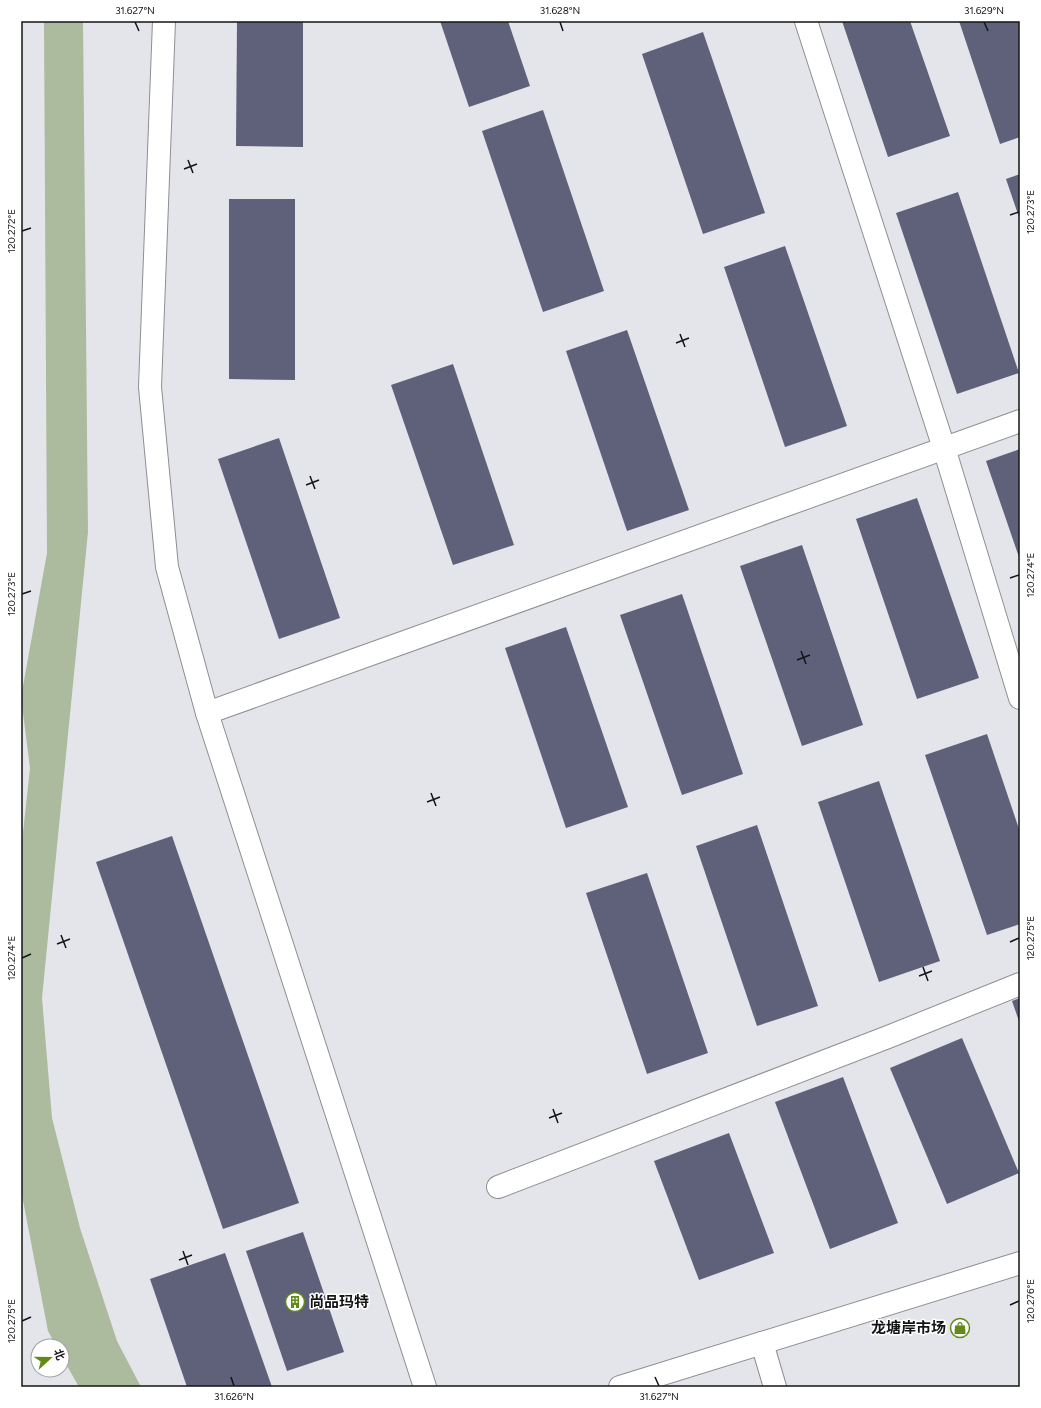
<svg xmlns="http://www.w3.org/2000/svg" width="1041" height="1408" font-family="Figtree,'Noto Sans SC',sans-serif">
	<rect width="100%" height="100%" fill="#e4e5eb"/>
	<polygon fill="#acba9e" points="44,21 83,21 88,532 42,998 52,1118 80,1228 117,1341 141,1387 79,1387 62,1357 62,1346 56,1346 48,1331 21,1190 21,851 30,768 21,697 47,553"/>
	<g fill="#5f607a">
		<polygon points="237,21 303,21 303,147 236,146"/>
		<polygon points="440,21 508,21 530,86 469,107"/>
		<polygon points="842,21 910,21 950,136 888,157"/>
		<polygon points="959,21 1020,21 1020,137 1000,144"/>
		<polygon points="703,32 765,213 703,234 642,54"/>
		<polygon points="543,110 604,291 543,312 482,131"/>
		<polygon points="1020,174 1020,220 1006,179"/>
		<polygon points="958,192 1019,373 957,394 896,213"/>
		<polygon points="229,199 295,199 295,380 229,379"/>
		<polygon points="785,246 847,426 785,447 724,267"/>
		<polygon points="627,330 689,510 627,531 566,351"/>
		<polygon points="453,364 514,545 453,565 391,385"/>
		<polygon points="279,438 340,618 279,639 218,459"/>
		<polygon points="1020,449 1020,560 986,461"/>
		<polygon points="917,498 979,678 917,699 856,519"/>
		<polygon points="802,545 863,725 802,746 740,566"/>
		<polygon points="682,594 743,774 682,795 620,615"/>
		<polygon points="566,627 628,807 566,828 505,648"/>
		<polygon points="987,734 1020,832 1020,924 987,935 925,755"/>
		<polygon points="879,781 940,961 879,982 818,802"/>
		<polygon points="757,825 818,1006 757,1026 696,846"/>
		<polygon points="172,836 299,1203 223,1229 96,862"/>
		<polygon points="647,873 708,1053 647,1074 586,893"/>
		<polygon points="1020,998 1020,1024 1012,1001"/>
		<polygon points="962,1038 1019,1173 947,1204 890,1068"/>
		<polygon points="843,1077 898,1223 830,1249 775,1102"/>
		<polygon points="729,1133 774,1253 699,1280 654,1161"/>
		<polygon points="303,1232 344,1352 287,1371 246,1251"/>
		<polygon points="225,1253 272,1387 187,1387 150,1279"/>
	</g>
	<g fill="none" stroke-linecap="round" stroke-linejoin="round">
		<defs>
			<g id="minor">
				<polyline points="806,21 944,448 1020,698"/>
				<polyline points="207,713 1020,421"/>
				<polyline points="498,1187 888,1037 1020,984"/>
				<polyline points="762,1343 775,1387"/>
				<polyline points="620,1387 1020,1263"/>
			</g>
			<polyline id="tertiary" points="164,21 150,387 167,567 207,713 425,1387"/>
		</defs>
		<use href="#minor" stroke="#8e8f94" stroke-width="24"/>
		<use href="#tertiary" stroke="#8e8f94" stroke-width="24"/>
		<use href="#minor" stroke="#fff" stroke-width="22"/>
		<use href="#tertiary" stroke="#fff" stroke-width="22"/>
	</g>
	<path fill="none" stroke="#141416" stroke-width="1.5" d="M135,22l4,9M560,22l3,9M984,22l4,9M188,160l5,13M184,169l13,-5M1010,215l9,-3M22,231l9,-3M680,334l5,13M676,343l13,-5M310,476l5,13M306,485l13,-5M1010,578l9,-3M22,594l9,-3M801,651l5,13M797,660l13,-5M431,793l5,13M427,802l13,-5M61,935l5,13M1010,942l9,-4M57,944l13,-5M22,958l9,-4M923,967l5,14M919,976l13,-5M553,1109l5,14M549,1118l13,-5M183,1251l5,14M179,1260l13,-5M1010,1305l9,-4M22,1321l9,-4M231,1377l3,9M655,1377l4,9"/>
	<defs>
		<symbol id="building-ring" viewBox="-11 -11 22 22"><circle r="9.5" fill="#fff" stroke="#618a18" stroke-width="1.5"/><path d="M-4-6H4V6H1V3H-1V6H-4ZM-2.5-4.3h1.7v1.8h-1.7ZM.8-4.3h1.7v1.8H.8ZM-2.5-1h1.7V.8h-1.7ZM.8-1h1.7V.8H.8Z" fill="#618a18"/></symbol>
		<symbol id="shop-ring" viewBox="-11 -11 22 22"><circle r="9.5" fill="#fff" stroke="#618a18" stroke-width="1.5"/><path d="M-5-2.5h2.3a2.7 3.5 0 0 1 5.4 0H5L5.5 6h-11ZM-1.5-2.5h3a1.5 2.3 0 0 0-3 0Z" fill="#618a18"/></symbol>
	</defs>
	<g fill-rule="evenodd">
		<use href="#building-ring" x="284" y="1291" width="22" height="22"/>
		<use href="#shop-ring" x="949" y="1317" width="22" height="22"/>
	</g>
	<g text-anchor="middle" stroke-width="3" stroke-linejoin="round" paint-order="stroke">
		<g font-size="15" font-weight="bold" fill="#141416" stroke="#fff" text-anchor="start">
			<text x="309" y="1307">尚品玛特</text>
			<text x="946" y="1333" text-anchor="end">龙塘岸市场</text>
		</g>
	</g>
	<rect width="1041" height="1408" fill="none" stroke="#ffffff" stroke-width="44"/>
	<g transform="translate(50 1358) rotate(69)"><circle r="19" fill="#ffffff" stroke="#a1a1a2"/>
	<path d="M0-3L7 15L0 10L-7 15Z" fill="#618a18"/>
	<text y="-6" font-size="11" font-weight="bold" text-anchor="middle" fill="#141416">北</text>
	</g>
	<rect x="22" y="22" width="997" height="1364" fill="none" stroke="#141416" stroke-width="1.5"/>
	<g font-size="10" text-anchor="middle" fill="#141416">
		<text x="135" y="14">31.627°N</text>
		<text x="560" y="14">31.628°N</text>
		<text x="984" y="14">31.629°N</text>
		<text transform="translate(1030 212) rotate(-90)" y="4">120.273°E</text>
		<text transform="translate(11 231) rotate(-90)" y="4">120.272°E</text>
		<text transform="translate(1030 575) rotate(-90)" y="4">120.274°E</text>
		<text transform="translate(11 594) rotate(-90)" y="4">120.273°E</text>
		<text transform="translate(1030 938) rotate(-90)" y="4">120.275°E</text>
		<text transform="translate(11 958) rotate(-90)" y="4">120.274°E</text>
		<text transform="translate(1030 1301) rotate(-90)" y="4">120.276°E</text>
		<text transform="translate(11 1321) rotate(-90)" y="4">120.275°E</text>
		<text x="234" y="1400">31.626°N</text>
		<text x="659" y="1400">31.627°N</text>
	</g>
</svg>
